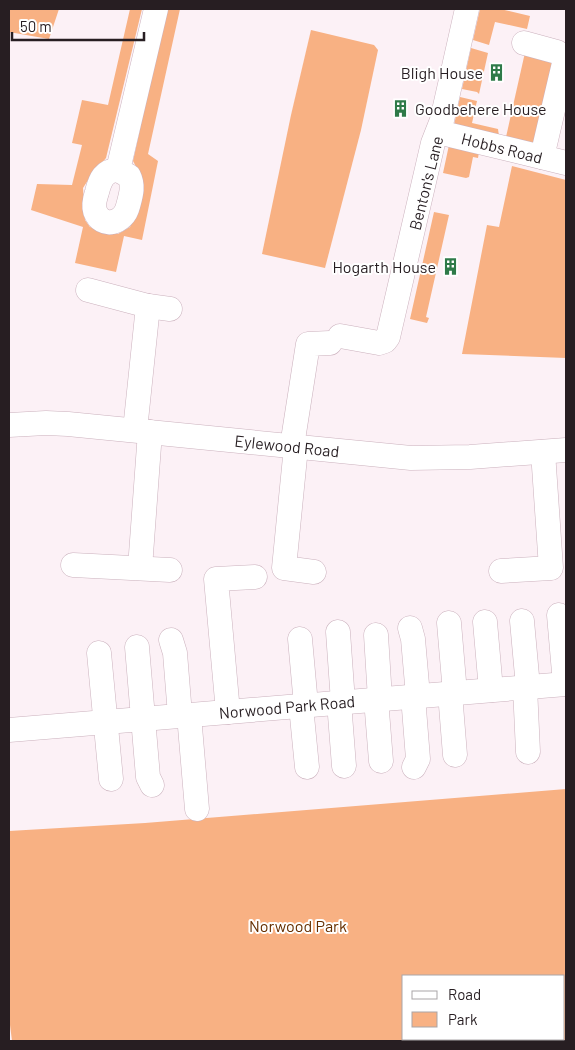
<svg xmlns="http://www.w3.org/2000/svg" width="575" height="1050" font-family="Barlow,sans-serif">
	<rect width="100%" height="100%" fill="#fcf1f6"/>
	<g fill="#f8b183" fill-rule="evenodd">
		<polygon points="9,9 59,9 49,39 9,32"/>
		<polygon points="130,9 142,9 106,158 90,177 83,188 85,220 90,227 118,234 130,227 139,205 143,180 133,161 147,97 162,9 180,9 148,154 158,161 142,240 124,236 116,272 75,263 83,227 31,210 37,184 72,185 82,145 72,143 82,100 108,105"/>
		<polygon points="480,9 500,9 530,16 527,29 495,22 489,45 473,40"/>
		<polygon points="311,30 374,45 378,50 361,130 325,268 262,254 291,115"/>
		<polygon points="471,48 488,53 479,94 477,92 462,89"/>
		<polygon points="526,48 559,63 540,145 506,137"/>
		<polygon points="460,97 477,101 472,123 498,129 499,136 454,125"/>
		<polygon points="449,145 479,152 478,158 473,157 469,177 466,178 443,173"/>
		<polygon points="512,166 566,180 566,358 462,354 487,225 499,227"/>
		<polygon points="434,212 449,215 426,317 429,318 427,323 410,319"/>
		<path d="M566,789v252h-554l-3,-24v-186l136,-8zM404,976h160v63h-160z"/>
	</g>
	<g fill="none" stroke-linecap="round" stroke-linejoin="round">
		<defs>
			<g id="minor">
				<polyline points="524,43 557,52 565,59 542,157"/>
				<polyline points="438,132 566,163"/>
				<polyline points="118,170 156,9"/>
				<path d="M118,170l11,6c5,10 2,19 -1,30 -4,17 -26,24 -33,5 -2,-6 0,-13 2,-19 3,-12 7,-22 21,-22z"/>
				<polyline points="88,290 148,306 170,309"/>
				<polyline points="340,336 379,343 385,341 388,337 433,143 442,120 467,9"/>
				<polyline points="9,425 46,423 68,424 411,458 470,457 566,450"/>
				<polyline points="135,430 148,306"/>
				<polyline points="292,446 308,344 330,343"/>
				<polyline points="296,447 284,568 314,572"/>
				<polyline points="73,565 170,570"/>
				<polyline points="140,568 150,432"/>
				<polyline points="501,571 551,568 543,452"/>
				<polyline points="559,615 565,684"/>
				<polyline points="522,621 528,687"/>
				<polyline points="485,622 491,690"/>
				<polyline points="449,623 455,693"/>
				<polyline points="410,628 413,639 418,696"/>
				<polyline points="338,632 343,702"/>
				<polyline points="376,635 380,699"/>
				<polyline points="300,639 306,705"/>
				<polyline points="171,640 175,653 180,715"/>
				<polyline points="137,647 148,777 152,785"/>
				<polyline points="99,653 111,779"/>
				<polyline points="525,687 528,752"/>
				<polyline points="450,693 455,755"/>
				<polyline points="413,696 418,759 414,767"/>
				<polyline points="376,699 381,761"/>
				<polyline points="339,702 344,766"/>
				<polyline points="301,706 307,767"/>
				<polyline points="228,712 216,579 255,577"/>
				<polyline points="189,715 197,809"/>
				<polyline points="9,730 566,684"/>
			</g>
		</defs>
		<use href="#minor" stroke="#cbb1bd" stroke-width="25"/>
		<use href="#minor" stroke="#fff" stroke-width="24"/>
	</g>
	<defs>
		<symbol id="building-bare" viewBox="-9 -9 18 18"><path d="M-4-6H4V6H1V3H-1V6H-4ZM-2.5-4.3h1.7v1.8h-1.7ZM.8-4.3h1.7v1.8H.8ZM-2.5-1h1.7V.8h-1.7ZM.8-1h1.7V.8H.8Z" fill="#2e7a48" stroke="#fff" stroke-width="2.5" paint-order="stroke"/></symbol>
	</defs>
	<g fill-rule="evenodd">
		<use href="#building-bare" x="484" y="60" width="25" height="25"/>
		<use href="#building-bare" x="388" y="96" width="25" height="25"/>
		<use href="#building-bare" x="438" y="254" width="25" height="25"/>
	</g>
	<g text-anchor="middle" stroke-width="4" stroke-linejoin="round" paint-order="stroke">
		<g font-size="16" fill="#271e22" stroke="#fff" text-anchor="end">
			<text x="483" y="79">Bligh House</text>
			<text x="415" y="115" text-anchor="start">Goodbehere House</text>
			<text x="436" y="273">Hogarth House</text>
		</g>
		<g font-size="16" fill="#271e22" stroke="#fff">
			<text transform="translate(502 148) rotate(14)" y="6">Hobbs Road</text>
			<text transform="translate(426 183) rotate(-76)" y="6">Benton's Lane</text>
			<text transform="translate(287 446) rotate(6)" y="6">Eylewood Road</text>
			<text transform="translate(287 707) rotate(-5)" y="6">Norwood Park Road</text>
		</g>
		<g font-size="16" fill="#662f00" stroke="#fff">
			<text x="298" y="932">Norwood Park</text>
		</g>
	</g>
	<rect width="575" height="1050" fill="none" stroke="#271e22" stroke-width="20"/>
	<rect x="402" y="975" width="162" height="65" fill="#ffffff" stroke="#a9a5a7"/>
	<rect x="412" y="991" width="25" height="8" fill="#ffffff" stroke="#a9a5a7"/>
	<text x="448" y="1000" font-size="15" fill="#271e22">Road</text>
	<rect x="412" y="1012" width="25" height="15" fill="#f8b183" stroke="#a9a5a7"/>
	<text x="448" y="1025" font-size="15" fill="#271e22">Park</text>
	<path d="M12 32v8h132v-8" fill="none" stroke="#271e22" stroke-width="2.5"/>
	<text x="20" y="32" font-size="15" fill="#271e22" stroke="#ffffff" stroke-width="4" paint-order="stroke">50 m</text>
</svg>
